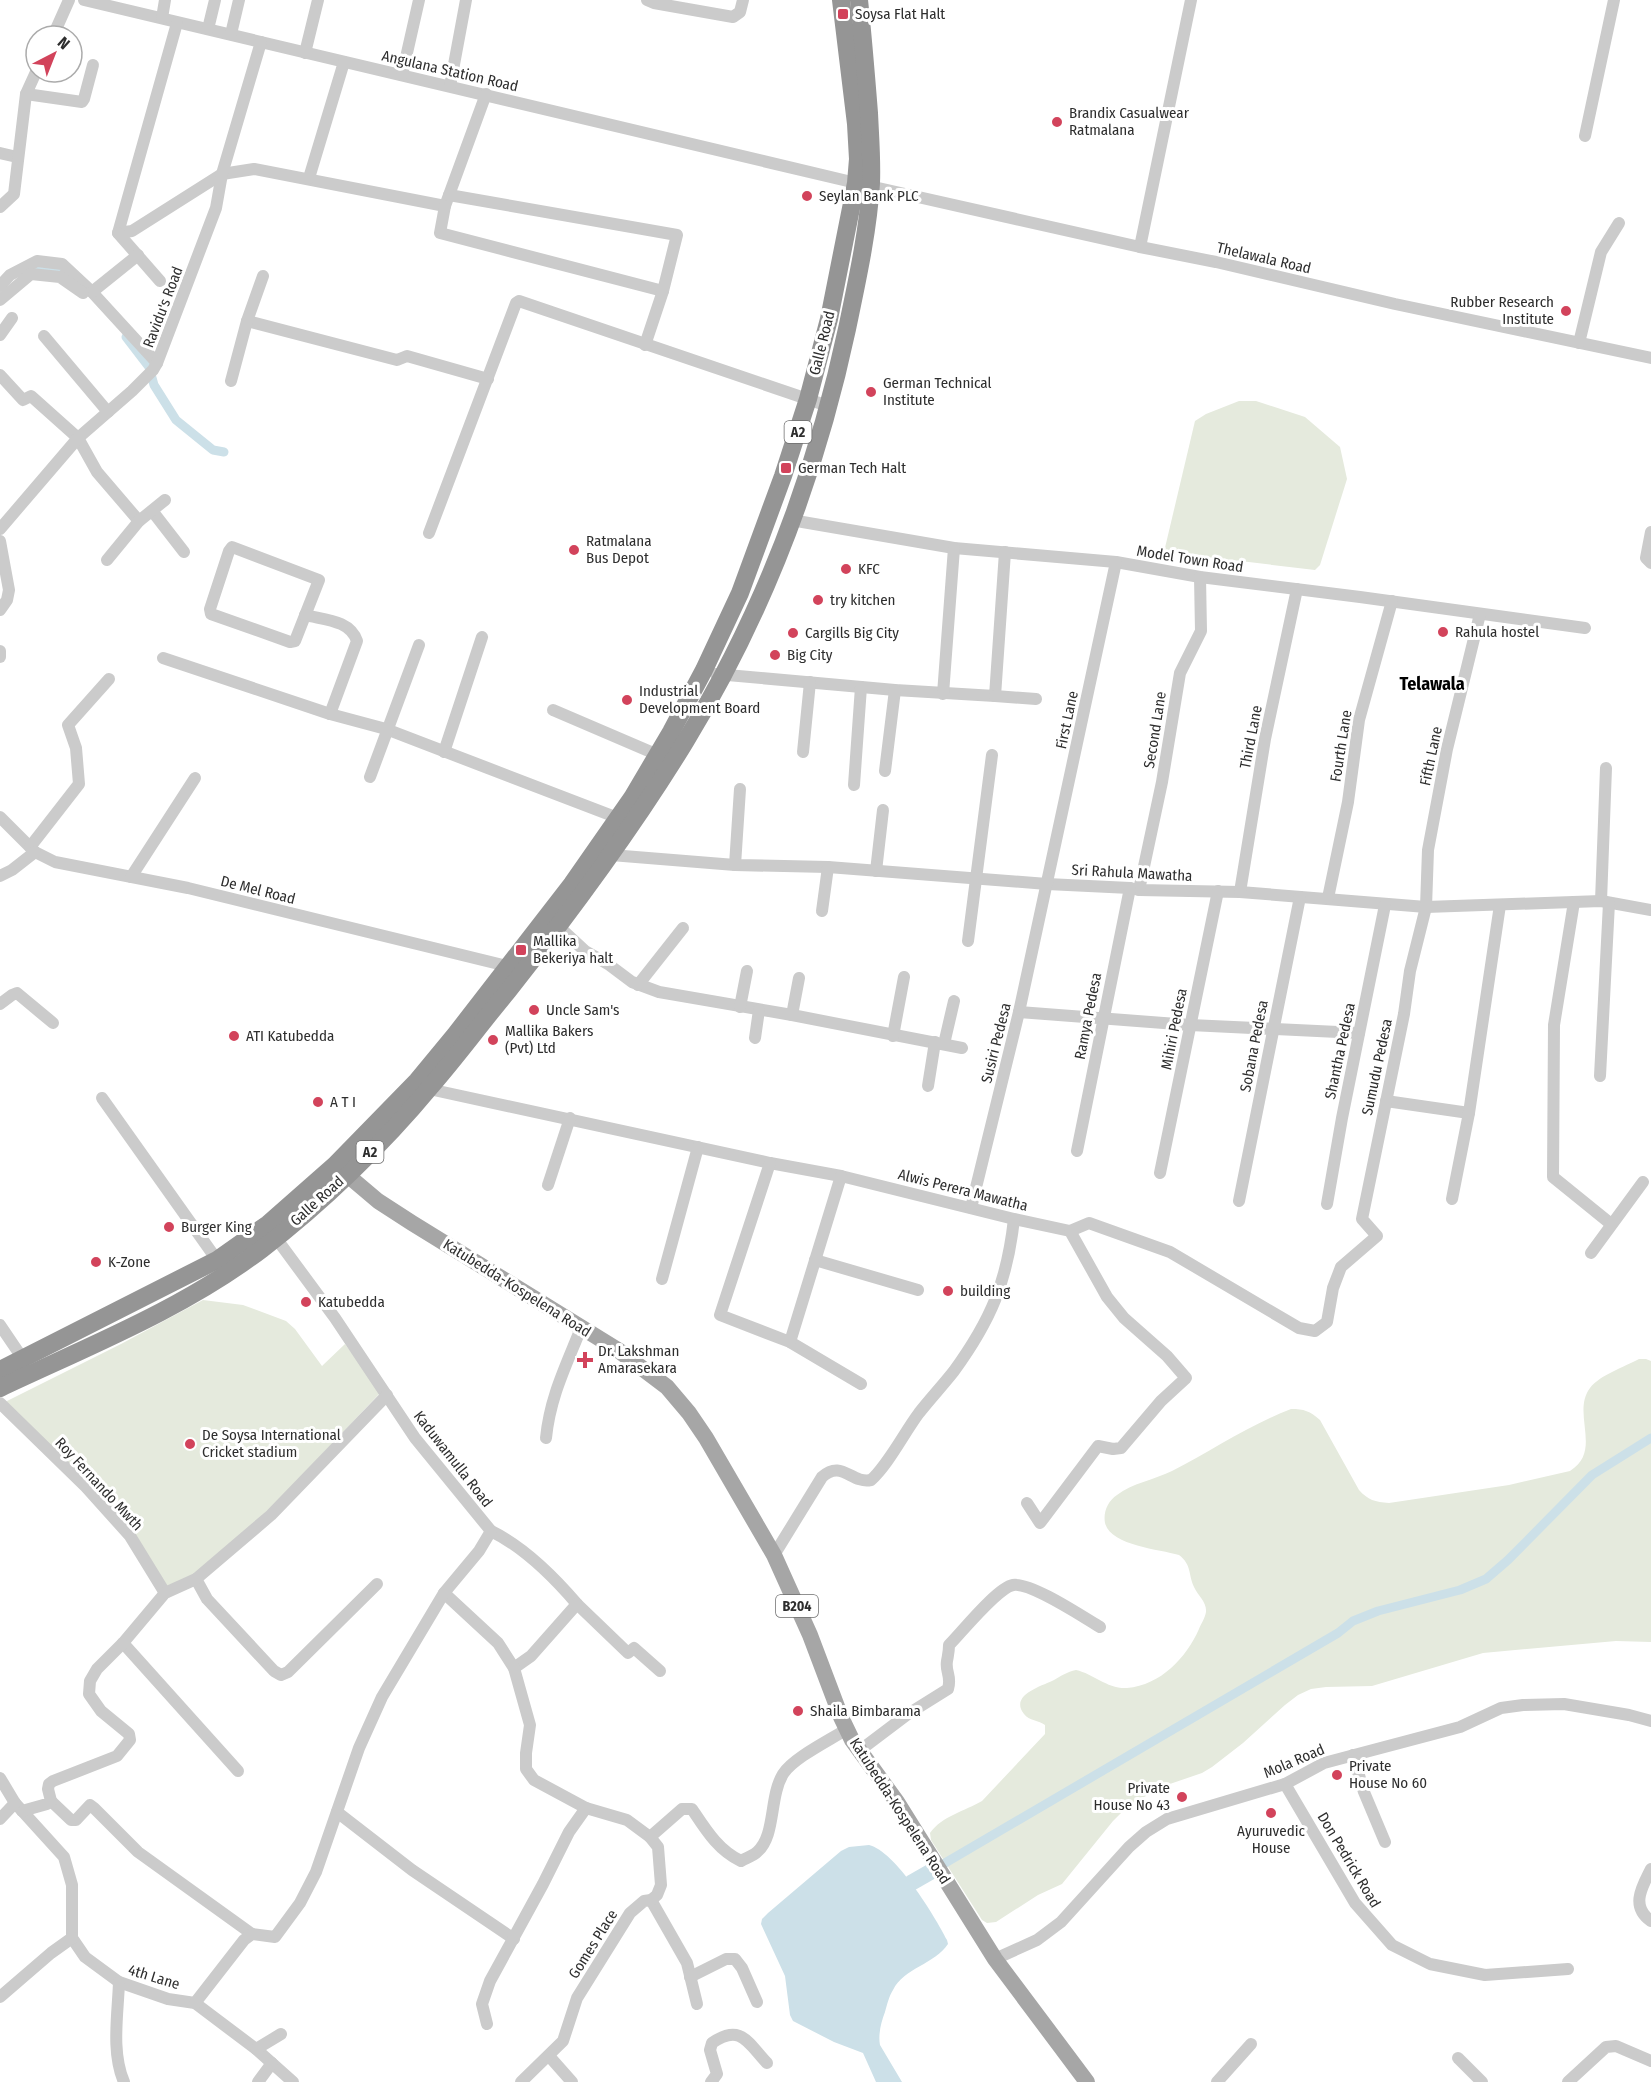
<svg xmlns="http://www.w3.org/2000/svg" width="1651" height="2082" font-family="'Fira Sans Condensed',sans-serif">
	<rect width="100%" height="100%" fill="#fff"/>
	<g fill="#e5eadd">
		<polygon points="1239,401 1256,401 1305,417 1340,447 1347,479 1320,565 1315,570 1164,552 1195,421 1206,414"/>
		<polygon points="203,1300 243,1305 286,1321 295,1329 322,1366 345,1344 381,1392 274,1505 199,1574 166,1590 133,1536 5,1402 121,1344"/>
		<path d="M1639,1359h7l5,2v281l-35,-1 -133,12 -111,33 -46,1 -15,2 -13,6 -13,10 -42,38 -31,24 -10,6 -38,13 -36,20 -15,15 -51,63 -24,11 -42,27 -9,1 -5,-3 -51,-80 -1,-7c12,-17 35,-22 52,-32l63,-67v-9c-6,-5 -16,-4 -21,-11 -15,-19 18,-28 30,-34 7,-4 13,-8 22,-10 18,4 31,19 51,18 34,-3 59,-30 72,-59 2,-5 6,-11 7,-17 1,-10 -8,-16 -12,-25 -6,-13 -2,-22 -15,-32 -20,-6 -68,-9 -74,-32 -2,-11 3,-22 12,-28 15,-12 37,-15 55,-24 39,-20 77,-46 119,-62 13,0 19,2 29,11l39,70c9,10 16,12 30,13l120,-18 61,-14c33,-20 1,-58 20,-83 10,-13 34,-21 49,-29z"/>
	</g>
	<path fill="#cce0e8" d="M869,1845c26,6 66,71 78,95l1,4c-13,20 -44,24 -55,46 -4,6 -6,15 -8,22 -4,10 -7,23 -5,33l22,37h-26l-13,-29 -29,-11 -41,-21 -3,-6 -5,-39 -24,-52 1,-5 6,-6 73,-62 8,-4z"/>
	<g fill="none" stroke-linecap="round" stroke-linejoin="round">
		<g stroke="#cce0e8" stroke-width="9">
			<path d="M25,273c17,-8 30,-6 45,4"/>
			<polyline points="126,337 149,367 154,385 176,420 213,450 224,452"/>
			<polyline points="945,1863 1338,1633 1353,1621 1378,1611 1460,1590 1486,1579 1508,1560 1592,1475 1651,1438"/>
		</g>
		<polyline stroke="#cce0e8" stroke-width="16" points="911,1883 932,1871"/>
		<g stroke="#cbcbcb" stroke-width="12">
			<polyline points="84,0 856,183 1140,247 1216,262 1395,304 1651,358"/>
			<polyline points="647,0 654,3 733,17 740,12 743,0"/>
			<polyline points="162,18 165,0"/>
			<polyline points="177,23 118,233 132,231 222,174 254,169 445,206"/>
			<polyline points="208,29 215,0"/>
			<polyline points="231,34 239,0"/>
			<polyline points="53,36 69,0"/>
			<polyline points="305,53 318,0"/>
			<polyline points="402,75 419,0"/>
			<polyline points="450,86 466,0"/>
			<polyline points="26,94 82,102 84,99 93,65"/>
			<polyline points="486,94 445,206 440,233 663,291"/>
			<polyline points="1585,136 1614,0"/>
			<polyline points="0,153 17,157"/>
			<polyline points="309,178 344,62"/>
			<polyline points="449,195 677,235 663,291 645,345"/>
			<polyline points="0,207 14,194 26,94 36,72"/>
			<polyline points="118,233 160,281"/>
			<polyline points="1140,247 1191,0"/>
			<polyline points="0,286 10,275 37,261 62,264 92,292 157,363"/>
			<polyline points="92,292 138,255"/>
			<polyline points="0,300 31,274 60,277 83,293"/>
			<polyline points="247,321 397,360 407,356 488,379"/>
			<polyline points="0,335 12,318"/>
			<polyline points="44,336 108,412"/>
			<polyline points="1579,343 1601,252 1619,223"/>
			<polyline points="0,375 23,400 31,396 78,438 97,472 139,521"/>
			<polyline points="231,381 247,321 263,276"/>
			<polyline points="153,512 184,552"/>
			<polyline points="791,520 954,548 1116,562 1200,577 1360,597 1585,628"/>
			<polyline points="0,529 78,438 132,391 153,370 157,363 216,208 222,174 261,42"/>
			<polyline points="1651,532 1646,558 1651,563"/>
			<polyline points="429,533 516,303 519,301 828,406"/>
			<polyline points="0,541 9,590 7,600 0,610"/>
			<polygon points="232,547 319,580 295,641 290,642 211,614 210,609 229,551"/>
			<polyline points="107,560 139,521 165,500"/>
			<path d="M305,615c20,5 45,5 52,26l-27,73"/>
			<polyline points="0,651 0,657"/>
			<polyline points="163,658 330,714 386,729 618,818"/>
			<polyline points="716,674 895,690 995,696 1005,552"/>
			<polyline points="943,694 954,548"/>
			<polyline points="995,696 1036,699"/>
			<polyline points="553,710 658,755"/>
			<polyline points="444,752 482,637"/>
			<polyline points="803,752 810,682"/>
			<polyline points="885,771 895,690"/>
			<polyline points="370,777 419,645"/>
			<polyline points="854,785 861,687"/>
			<polyline points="0,817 35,852 55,862 188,888 507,966 512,970"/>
			<polyline points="30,847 79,784 76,748 68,725 109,679"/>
			<polyline points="611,855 735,865 828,867 1047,884 1130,888 1139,890 1240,892 1426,907 1601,901 1651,910"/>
			<polyline points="735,865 740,789"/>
			<polyline points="876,871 883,810"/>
			<polyline points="0,876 12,870 35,852"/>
			<polyline points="131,877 195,778"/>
			<polyline points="1139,890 1162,782 1180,673 1201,631 1200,577"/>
			<polyline points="1240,892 1265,739 1297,589"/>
			<polyline points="1328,898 1348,802 1359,720 1392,601"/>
			<polyline points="1601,901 1606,768"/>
			<polyline points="1574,902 1554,1025 1553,1177 1611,1224"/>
			<polyline points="822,911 828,867"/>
			<polyline points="558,926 585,951 608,964 632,982 659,992 792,1015 962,1048"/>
			<polyline points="968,941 992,755"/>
			<polyline points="638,985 683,928"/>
			<polyline points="0,1004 12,995 17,993 53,1023"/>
			<polyline points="740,1007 747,971"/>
			<polyline points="1019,1012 1190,1025 1359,1033"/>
			<polyline points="792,1015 799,978"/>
			<polyline points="893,1036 904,977"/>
			<polyline points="755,1038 759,1010"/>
			<polyline points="944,1044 954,1001"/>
			<polyline points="1600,1076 1609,903"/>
			<polyline points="928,1086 935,1042"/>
			<polyline points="429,1089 770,1163 841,1176 1014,1219 1070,1231 1107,1297 1124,1318 1167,1356 1186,1378 1161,1401 1121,1448 1113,1449 1098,1446 1040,1523 1027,1503"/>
			<polyline points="102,1098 217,1260"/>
			<polyline points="1386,1101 1469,1113"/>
			<polyline points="1077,1151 1130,888"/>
			<polyline points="770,1163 720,1315 790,1342 861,1384"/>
			<polyline points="1160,1173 1218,891"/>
			<polyline points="548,1185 570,1118"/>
			<polyline points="1452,1199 1469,1113 1500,905"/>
			<polyline points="1239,1201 1300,897"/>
			<polyline points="1327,1204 1342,1118 1385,905"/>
			<polyline points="971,1208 1019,1012 1116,562"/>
			<polyline points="1070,1231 1089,1223 1170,1252 1299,1328 1315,1331 1327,1322 1333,1288 1341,1267 1377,1236 1362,1219 1404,1014 1410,971 1426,907 1428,850 1447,749 1480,614"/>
			<path d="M276,1238l59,80 80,120 76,93c33,16 62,45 86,73l-46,52 -17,12"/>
			<polyline points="1591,1253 1643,1182"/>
			<polyline points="815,1260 918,1290"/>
			<polyline points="662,1279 698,1147"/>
			<polyline points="0,1325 23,1359"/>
			<polyline points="790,1342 841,1176"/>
			<polyline points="0,1403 86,1487 130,1536 165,1593"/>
			<path d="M546,1438c4,-41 20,-72 35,-110"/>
			<path d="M774,1555l48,-78c20,-18 29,7 49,3 17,-15 33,-47 48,-67 11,-14 24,-28 35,-42 37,-51 53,-89 60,-152"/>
			<polyline points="196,1579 207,1599 274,1671 281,1675 288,1672 377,1584"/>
			<polyline points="444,1593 498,1643 514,1668 530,1725 526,1753 526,1769 534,1780 586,1808 627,1820 650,1837"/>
			<polyline points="577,1604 628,1653 634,1648 660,1671"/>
			<polyline points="123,1643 238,1771"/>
			<path d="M859,1751l49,-37 40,-25c4,-13 -3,-17 -1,-28 1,-6 2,-9 2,-16 13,-13 48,-57 64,-60 18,-3 70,32 87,42"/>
			<polyline points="1353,1755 1364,1792 1385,1842"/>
			<polyline points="0,1778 15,1803 64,1857 72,1885 72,1938 85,1957 119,1982 168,1999 195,2003 256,2049 293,2082"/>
			<polyline points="1285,1784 1355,1903 1392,1945 1430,1964 1485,1975 1568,1969"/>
			<polyline points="51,1801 71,1820 76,1820 90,1805 94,1808 138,1852 252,1934"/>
			<polyline points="22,1811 47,1804 51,1801 48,1789 49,1784 53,1781 117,1756 130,1740 129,1734 101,1711 89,1694 90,1681 97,1669 123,1643 165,1593 196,1579 271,1515 387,1395"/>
			<polyline points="337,1812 412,1870 514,1939"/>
			<polyline points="0,1819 15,1803"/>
			<path d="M1651,1869c-9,18 -21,37 0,52"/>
			<polyline points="651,1900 687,1963 697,2004"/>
			<polyline points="995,1959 1037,1940 1061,1922 1129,1847 1146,1832 1167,1819 1285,1784 1324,1763 1460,1727 1501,1708 1523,1705 1564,1704 1629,1715 1651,1721"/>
			<polyline points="690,1977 726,1959 735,1959 742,1968 757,2002"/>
			<path d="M119,1982c-1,32 -8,70 5,100"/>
			<polyline points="0,1997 51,1953 72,1938"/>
			<polyline points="195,2003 244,1940 252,1934 275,1937 300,1903 316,1872 359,1748 382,1697 444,1593 479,1551 491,1531"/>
			<polyline points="487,2024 482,2004 490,1981 543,1884 569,1832 586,1808"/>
			<polyline points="256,2049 281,2034"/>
			<polyline points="549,2056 572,2082"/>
			<polyline points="1458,2058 1482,2082"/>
			<polyline points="258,2082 272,2063"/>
			<path d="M521,2082l42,-41 14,-43 53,-85 14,-12 7,-1 6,-5 4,-10 -3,-38 -8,-10 32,-28h10c14,21 26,41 49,52 5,-3 12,-5 16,-9 19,-16 12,-55 26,-78 10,-16 47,-34 64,-45"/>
			<path d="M711,2082l6,-8 -7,-24 2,-7c29,-20 36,0 55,20"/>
			<polyline points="1217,2082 1251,2044"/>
			<polyline points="1568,2082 1606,2047 1616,2046 1651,2061"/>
		</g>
		<polyline stroke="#a6a6a6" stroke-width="16" points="339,1168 378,1201 412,1223 618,1350 667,1387 689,1413 706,1438 774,1555 810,1635 841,1717 852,1740 897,1802 995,1959 1087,2082"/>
		<g stroke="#959595" stroke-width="18">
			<polyline points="0,1370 217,1260 268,1224 335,1165 417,1081 455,1035 572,884 632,798 671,732 704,670 740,593 783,476 808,399 829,319 856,183 858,159 856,124 841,0"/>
			<path d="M0,1388c89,-42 183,-79 262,-139 59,-45 121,-105 169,-163 27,-31 51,-64 77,-95 63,-80 124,-162 177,-249 77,-126 131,-268 162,-413 10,-48 21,-97 24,-146 1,-23 -1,-47 -2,-70 -3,-38 -6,-75 -10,-113"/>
		</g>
	</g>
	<g fill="#d2435b" stroke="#fff" stroke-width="2">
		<rect x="837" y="8" width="12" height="12" rx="3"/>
		<circle cx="1057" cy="122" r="6"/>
		<circle cx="807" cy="196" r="6"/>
		<circle cx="1566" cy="311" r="6"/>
		<circle cx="871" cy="392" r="6"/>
		<rect x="780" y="462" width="12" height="12" rx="3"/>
		<circle cx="574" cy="550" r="6"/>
		<circle cx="846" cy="569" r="6"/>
		<circle cx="818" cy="600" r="6"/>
		<circle cx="1443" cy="632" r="6"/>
		<circle cx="793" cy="633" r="6"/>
		<circle cx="775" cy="655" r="6"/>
		<circle cx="627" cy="700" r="6"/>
		<rect x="515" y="944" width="12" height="12" rx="3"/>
		<circle cx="534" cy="1010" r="6"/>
		<circle cx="234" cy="1036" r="6"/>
		<circle cx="493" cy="1040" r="6"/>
		<circle cx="318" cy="1102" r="6"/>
		<circle cx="169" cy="1227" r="6"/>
		<circle cx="96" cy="1262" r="6"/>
		<circle cx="948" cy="1291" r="6"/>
		<circle cx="306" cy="1302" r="6"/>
		<path d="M582 1351h6v6h6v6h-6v6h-6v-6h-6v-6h6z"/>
		<circle cx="190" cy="1444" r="6"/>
		<circle cx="798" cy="1711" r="6"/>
		<circle cx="1337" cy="1775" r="6"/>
		<circle cx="1182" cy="1797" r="6"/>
		<circle cx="1271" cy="1813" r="6"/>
	</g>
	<g text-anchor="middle" stroke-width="6" stroke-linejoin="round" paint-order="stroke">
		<g fill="#fff" stroke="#6d6d6d" stroke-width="1.5">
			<rect x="784.5" y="421" width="27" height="22" rx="4.5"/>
			<rect x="356.5" y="1141" width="27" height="22" rx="4.5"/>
			<rect x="776" y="1595" width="42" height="22" rx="4.5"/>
		</g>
		<g font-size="14" font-weight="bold" fill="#2e2e2e">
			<text x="798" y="437">A2</text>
			<text x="370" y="1157">A2</text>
			<text x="797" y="1611">B204</text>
		</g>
		<g font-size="15" fill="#2e2e2e" stroke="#fff" text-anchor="start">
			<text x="855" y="19">Soysa Flat Halt</text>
			<text x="1069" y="118">Brandix Casualwear<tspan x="1069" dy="17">Ratmalana</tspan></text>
			<text x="819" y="201">Seylan Bank PLC</text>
			<text x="1554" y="307" text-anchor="end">Rubber Research<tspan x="1554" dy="17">Institute</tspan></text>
			<text x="883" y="388">German Technical<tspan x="883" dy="17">Institute</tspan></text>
			<text x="798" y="473">German Tech Halt</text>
			<text x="586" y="546">Ratmalana<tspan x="586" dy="17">Bus Depot</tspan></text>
			<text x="858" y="574">KFC</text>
			<text x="830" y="605">try kitchen</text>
			<text x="1455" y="637">Rahula hostel</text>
			<text x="805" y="638">Cargills Big City</text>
			<text x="787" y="660">Big City</text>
			<text x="639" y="696">Industrial<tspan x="639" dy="17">Development Board</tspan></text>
			<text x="533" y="946">Mallika<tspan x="533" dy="17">Bekeriya halt</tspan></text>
			<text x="546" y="1015">Uncle Sam's</text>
			<text x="505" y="1036">Mallika Bakers<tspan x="505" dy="17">(Pvt) Ltd</tspan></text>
			<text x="246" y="1041">ATI Katubedda</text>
			<text x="330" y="1107">A T I</text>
			<text x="181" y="1232">Burger King</text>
			<text x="108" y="1267">K-Zone</text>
			<text x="960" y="1296">building</text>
			<text x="318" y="1307">Katubedda</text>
			<text x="598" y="1356">Dr. Lakshman<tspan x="598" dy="17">Amarasekara</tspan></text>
			<text x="202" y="1440">De Soysa International<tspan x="202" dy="17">Cricket stadium</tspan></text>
			<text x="810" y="1716">Shaila Bimbarama</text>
			<text x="1349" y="1771">Private<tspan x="1349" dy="17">House No 60</tspan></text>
			<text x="1170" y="1793" text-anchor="end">Private<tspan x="1170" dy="17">House No 43</tspan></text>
			<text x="1271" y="1836" text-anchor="middle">Ayuruvedic<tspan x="1271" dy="17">House</tspan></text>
		</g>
		<g font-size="15" fill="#2e2e2e" stroke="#fff">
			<text transform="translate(450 71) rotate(13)" y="5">Angulana Station Road</text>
			<text transform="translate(1264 258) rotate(13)" y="5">Thelawala Road</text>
			<text transform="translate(163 307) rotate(-69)" y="5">Ravidu's Road</text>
			<text transform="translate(822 343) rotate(-76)" y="5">Galle Road</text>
			<text transform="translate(1190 559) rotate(9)" y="5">Model Town Road</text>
			<text transform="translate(1067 720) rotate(-78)" y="5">First Lane</text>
			<text transform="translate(1155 730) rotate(-81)" y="5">Second Lane</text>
			<text transform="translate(1251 737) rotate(-79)" y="5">Third Lane</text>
			<text transform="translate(1341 746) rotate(-81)" y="5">Fourth Lane</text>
			<text transform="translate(1431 756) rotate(-78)" y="5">Fifth Lane</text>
			<text transform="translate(1132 873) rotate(3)" y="5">Sri Rahula Mawatha</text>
			<text transform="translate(258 890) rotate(14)" y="5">De Mel Road</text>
			<text transform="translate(1088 1016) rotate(-79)" y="5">Ramya Pedesa</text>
			<text transform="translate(1174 1029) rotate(-79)" y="5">Mihiri Pedesa</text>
			<text transform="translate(996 1043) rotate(-76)" y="5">Susiri Pedesa</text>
			<text transform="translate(1254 1046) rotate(-79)" y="5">Sobana Pedesa</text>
			<text transform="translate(1340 1051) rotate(-78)" y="5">Shantha Pedesa</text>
			<text transform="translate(1377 1067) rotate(-78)" y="5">Sumudu Pedesa</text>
			<text transform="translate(963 1190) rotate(14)" y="5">Alwis Perera Mawatha</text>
			<text transform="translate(317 1201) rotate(-42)" y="5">Galle Road</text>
			<text transform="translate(517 1288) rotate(32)" y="5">Katubedda-Kospelena Road</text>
			<text transform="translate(453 1459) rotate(52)" y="5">Kaduwamulla Road</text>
			<text transform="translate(99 1484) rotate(47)" y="5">Roy Fernando Mwth</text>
			<text transform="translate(1294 1761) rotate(-23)" y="5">Mola Road</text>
			<text transform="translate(900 1811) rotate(57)" y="5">Katubedda-Kospelena Road</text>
			<text transform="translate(1349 1860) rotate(59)" y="5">Don Pedrick Road</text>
			<text transform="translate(593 1944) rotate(-58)" y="5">Gomes Place</text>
			<text transform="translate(154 1977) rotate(17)" y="5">4th Lane</text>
		</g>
		<g font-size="18" font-weight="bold" fill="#000" stroke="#fff">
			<text x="1432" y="690">Telawala</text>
		</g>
	</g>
	<g transform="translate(54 54) rotate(42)"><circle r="28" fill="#ffffff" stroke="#ababab" stroke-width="1.5"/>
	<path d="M0-4.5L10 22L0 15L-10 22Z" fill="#d2435b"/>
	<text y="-9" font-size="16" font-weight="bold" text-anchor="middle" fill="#2e2e2e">N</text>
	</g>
</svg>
